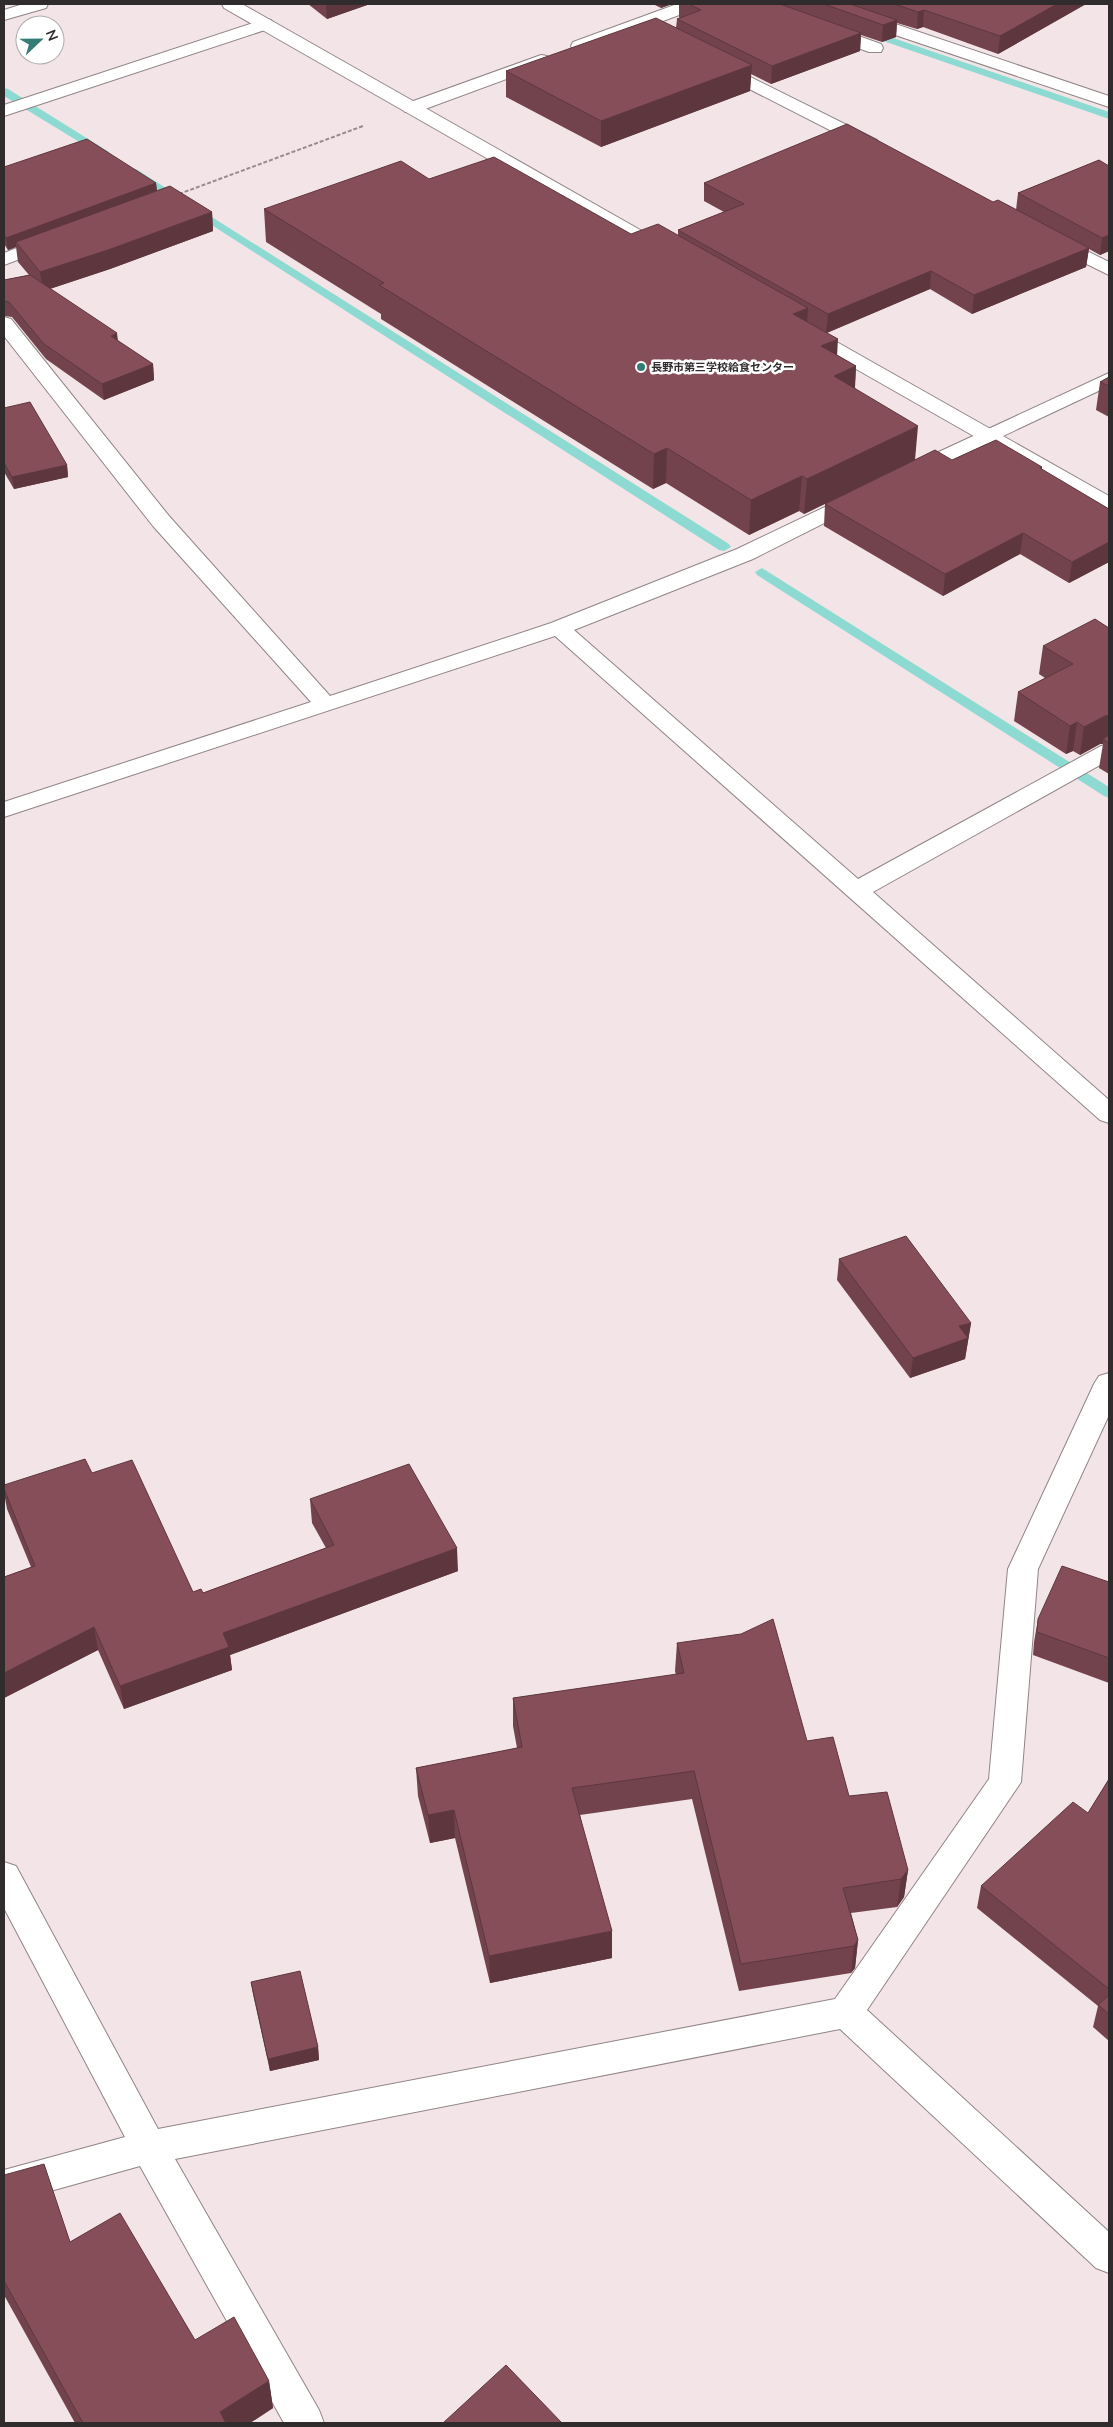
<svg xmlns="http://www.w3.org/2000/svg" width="1113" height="2427" font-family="'Nunito Sans','Noto Sans JP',sans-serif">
	<rect width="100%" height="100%" fill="#f3e5e7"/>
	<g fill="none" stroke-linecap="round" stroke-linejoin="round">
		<g fill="#8ddad3" fill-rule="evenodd">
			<polygon points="867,29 1109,112 1109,119 863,34 863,30"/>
			<polygon points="4,88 8,89 109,152 107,154 99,154 4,96"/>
			<polygon points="136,169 729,544 731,547 724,551 719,550 132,174 132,170"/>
			<polygon points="762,568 1109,787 1109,798 1104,796 757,575 755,572"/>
		</g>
		<defs>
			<g id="service">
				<polygon points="23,4 48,4 46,8 4,20 4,10"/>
				<polygon points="746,4 769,4 881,44 883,48 881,52 869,52 748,8"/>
				<polygon points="813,4 836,4 1109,96 1109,107 815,8"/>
			</g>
			<g id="minor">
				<polygon points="677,4 700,4 698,8 585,50 573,50 571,46 573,42"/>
				<polygon points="265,19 271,20 273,24 271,28 4,116 4,105"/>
				<polygon points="541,55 547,56 550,60 547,64 417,112 405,112 402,108 405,104"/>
				<polygon points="718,61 877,140 880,144 877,148 865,148 712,70 709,66 712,62"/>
				<polygon points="53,234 60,236 62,240 60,244 4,265 4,253"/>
				<polygon points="1055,235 1109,262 1109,275 1048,245 1046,241 1048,237"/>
				<polygon points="4,317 11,319 169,516 330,696 551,623 737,549 852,494 859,492 866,494 870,498 866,502 753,559 574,630 858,879 1101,746 1109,744 1109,760 873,892 1109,1100 1109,1123 1100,1120 555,636 4,817 4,802 311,702 153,526 4,336"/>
				<polygon points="1109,373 1109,386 918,476 911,478 904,476 901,472 904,468"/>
				<polygon points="1109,1373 1109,1415 1038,1569 1021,1782 867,2010 1109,2232 1109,2273 1096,2268 840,2029 175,2159 319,2410 324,2423 284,2423 140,2166 4,2204 4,2170 125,2137 4,1908 4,1862 16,1866 158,2129 835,1999 989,1779 1008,1569 1094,1384 1099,1376"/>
			</g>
			<g id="tertiary">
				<polygon points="222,4 242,4 672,248 674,252 672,256 658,256 224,8"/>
				<polygon points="805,326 812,328 1109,496 1109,511 1102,509 798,336 795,332 798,328"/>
			</g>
		</defs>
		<use href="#service" stroke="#908485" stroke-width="2"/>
		<use href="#minor" stroke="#908485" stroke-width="2"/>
		<use href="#tertiary" stroke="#908485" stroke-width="2"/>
		<polyline stroke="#968c8e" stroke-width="2" stroke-dasharray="4 2" stroke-linecap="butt" points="179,194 363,126"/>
		<use href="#service" fill="#fff" fill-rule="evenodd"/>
		<use href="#minor" fill="#fff" fill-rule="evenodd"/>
		<use href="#tertiary" fill="#fff" fill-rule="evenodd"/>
	</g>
	<g fill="#73434d">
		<polygon points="308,4 370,4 327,19"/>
		<polygon points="653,4 672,4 661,8"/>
		<polygon points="679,4 1086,4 998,54 923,27 917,29 897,23 896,37 882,42 861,35 860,51 771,84 751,74 750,91 601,147 506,97 506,71 676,28 677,19 680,17 679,17"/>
		<polygon points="1099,160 1109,251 1100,255 1089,249 1086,267 972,314 930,289 827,333 837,355 856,366 855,388 915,460 952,460 1042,467 1042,470 1109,509 1109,562 1069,583 1020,554 943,596 824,526 825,504 860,487 804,514 799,511 749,535 666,483 653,489 381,319 381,314 266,242 264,209 429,179 631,234 678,235 678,230 724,212 704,201 704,183 993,202 1016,210 1018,193"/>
		<polygon points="4,167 156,183 157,190 212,212 213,231 110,269 50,289 118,341 153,364 154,380 104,400 46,359 12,317 4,316 4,280 29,275 18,262 16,247 8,250 4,244"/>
		<polygon points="1109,377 1109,417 1096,410 1100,382"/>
		<polygon points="4,408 67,465 68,477 14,489 4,472"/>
		<polygon points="1109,628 1109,774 1099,768 1103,744 1100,744 1080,755 1073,751 1066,754 1014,721 1018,692 1045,678 1039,674 1043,646"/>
		<polygon points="839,1259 971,1323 965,1359 910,1378 837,1280"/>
		<polygon points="92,1473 193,1592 203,1593 326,1548 312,1523 310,1499 458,1571 230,1655 232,1670 124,1709 98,1650 4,1698 4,1577 31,1567 7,1509 4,1493 4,1485"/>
		<polygon points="1109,1582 1109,1683 1033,1655 1034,1642 1038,1619"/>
		<polygon points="677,1643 807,1741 849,1796 908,1870 904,1897 897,1907 851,1913 858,1940 855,1968 851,1973 739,1991 692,1799 580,1815 612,1958 490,1983 455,1838 430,1843 418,1796 416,1768 517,1748 513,1726 513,1698 676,1675 675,1671"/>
		<polygon points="1109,1779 1109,2041 1093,2027 1098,2006 977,1908 981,1886 1088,1813"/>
		<polygon points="251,1982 318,2047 319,2060 270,2071 253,1994"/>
		<polygon points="4,2175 70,2242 195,2340 269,2381 273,2408 250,2423 75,2423 4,2295"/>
	</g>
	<g fill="#5e373e">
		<polygon points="326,4 370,4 327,19"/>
		<polygon points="661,4 672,4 661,8"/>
		<polygon points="1057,4 1086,4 998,54 1000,36"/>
		<polygon points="924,10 923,27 917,29 918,12"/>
		<polygon points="897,20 896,37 882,42 883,25"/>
		<polygon points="861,33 860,51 771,84 772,66"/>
		<polygon points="752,65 750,91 601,147 601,121"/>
		<polygon points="156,183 157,195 16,242 16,247 8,250 6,238"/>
		<polygon points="212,212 213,231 110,269 43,291 40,272"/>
		<polygon points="1109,235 1109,251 1100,255 1102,238"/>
		<polygon points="1089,248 1086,267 972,314 974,295"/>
		<polygon points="931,271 930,289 826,333 828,314"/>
		<polygon points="808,308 806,342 793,314"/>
		<polygon points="117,333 119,349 111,336"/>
		<polygon points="838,339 836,373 821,346"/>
		<polygon points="153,364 154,380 104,400 102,384"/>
		<polygon points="856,366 854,401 834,376"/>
		<polygon points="918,426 915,460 804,514 807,479"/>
		<polygon points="667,448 666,483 653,489 654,454"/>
		<polygon points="67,465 68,477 14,489 12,477"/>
		<polygon points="802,476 799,511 749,535 751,500"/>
		<polygon points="1023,533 1020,554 943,596 945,574"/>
		<polygon points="1109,542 1109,562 1069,583 1072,562"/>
		<polygon points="1109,715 1109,743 1103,739 1103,744 1100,744 1080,755 1084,727 1105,716"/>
		<polygon points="1077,722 1073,751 1066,754 1070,726"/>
		<polygon points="971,1323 965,1359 910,1378 913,1358 959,1326"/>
		<polygon points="457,1548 458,1571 230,1655 232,1670 124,1709 120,1686 223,1633"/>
		<polygon points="94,1627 98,1650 4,1698 4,1673"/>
		<polygon points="454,1810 455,1838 430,1843 428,1815"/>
		<polygon points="908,1870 904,1897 897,1907 901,1879"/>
		<polygon points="612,1931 612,1958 490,1983 489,1956"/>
		<polygon points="858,1940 855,1968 851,1973 854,1946"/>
		<polygon points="318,2047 319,2060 270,2071 268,2059"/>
		<polygon points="269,2381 273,2408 250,2423 222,2423 220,2412"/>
	</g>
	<g fill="#864e59" stroke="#5e373e">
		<polygon points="689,4 780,4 861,33 772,66 677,19 701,10"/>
		<polygon points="824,4 850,4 897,20 883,25"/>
		<polygon points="894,4 1057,4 1000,36 924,10 918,12"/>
		<polygon points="656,18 752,65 601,121 506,71"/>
		<polygon points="847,124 993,202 998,200 1089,248 974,295 931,271 828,314 678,230 744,204 704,183"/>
		<polygon points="87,139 156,183 6,238 4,234 4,167"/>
		<polygon points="494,157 631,234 658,224 808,308 793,314 838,339 821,346 856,366 834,376 918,426 807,479 802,476 751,500 667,448 654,454 379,285 384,283 264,209 401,161 429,179"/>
		<polygon points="1099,160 1109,166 1109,235 1102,238 1018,193"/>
		<polygon points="170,186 212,212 108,250 40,272 16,242"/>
		<polygon points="30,275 117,333 111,336 153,364 102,384 44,344 9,302 4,301 4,280"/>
		<polygon points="1109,377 1109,386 1100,382"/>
		<polygon points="30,402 67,465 12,477 4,463 4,408"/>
		<polygon points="996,440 1042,467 1040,468 1109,509 1109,542 1072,562 1023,533 945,574 825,504 935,450 952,460"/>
		<polygon points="1095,619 1109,628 1109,715 1105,716 1084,727 1077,722 1070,726 1018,692 1073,664 1043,646"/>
		<polygon points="1109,735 1109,743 1103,739"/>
		<polygon points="906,1236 971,1323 959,1326 968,1338 913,1358 839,1259"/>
		<polygon points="85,1459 92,1473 132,1460 193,1592 201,1589 203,1593 334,1545 310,1499 409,1464 457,1548 223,1633 229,1647 120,1686 94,1627 4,1673 4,1577 35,1566 4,1489 4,1485"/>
		<polygon points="1062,1566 1109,1582 1109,1658 1037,1632 1038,1619"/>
		<polygon points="773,1619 807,1741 833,1737 849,1796 887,1792 908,1870 901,1879 843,1888 858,1940 854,1946 741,1964 694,1771 572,1788 612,1931 489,1956 454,1810 428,1815 416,1768 522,1747 513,1698 684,1673 677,1643 741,1634"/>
		<polygon points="1109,1779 1109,1989 981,1886 1073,1802 1088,1813"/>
		<polygon points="300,1971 318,2047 268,2059 251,1982"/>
		<polygon points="1109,1995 1109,2014 1098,2005"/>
		<polygon points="44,2164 70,2242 120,2213 195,2340 234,2317 269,2381 220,2412 226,2423 83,2423 4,2281 4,2175"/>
		<polygon points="506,2365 562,2423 443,2423"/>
	</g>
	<circle fill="#347c76" stroke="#fff" stroke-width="2" cx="641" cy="367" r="5"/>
	<g text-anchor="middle" stroke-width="5" stroke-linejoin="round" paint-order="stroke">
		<g font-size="11" font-weight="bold" fill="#302b2c" stroke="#fff" text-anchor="start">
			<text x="651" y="371">長野市第三学校給食センター</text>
		</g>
	</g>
	<rect width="1113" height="2427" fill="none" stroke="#302b2c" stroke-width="10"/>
	<g transform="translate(40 40) rotate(68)"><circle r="24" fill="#ffffff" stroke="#acaaab"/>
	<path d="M0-4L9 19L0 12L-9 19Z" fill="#347c76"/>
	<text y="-8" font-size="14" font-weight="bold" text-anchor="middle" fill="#302b2c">N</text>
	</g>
</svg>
